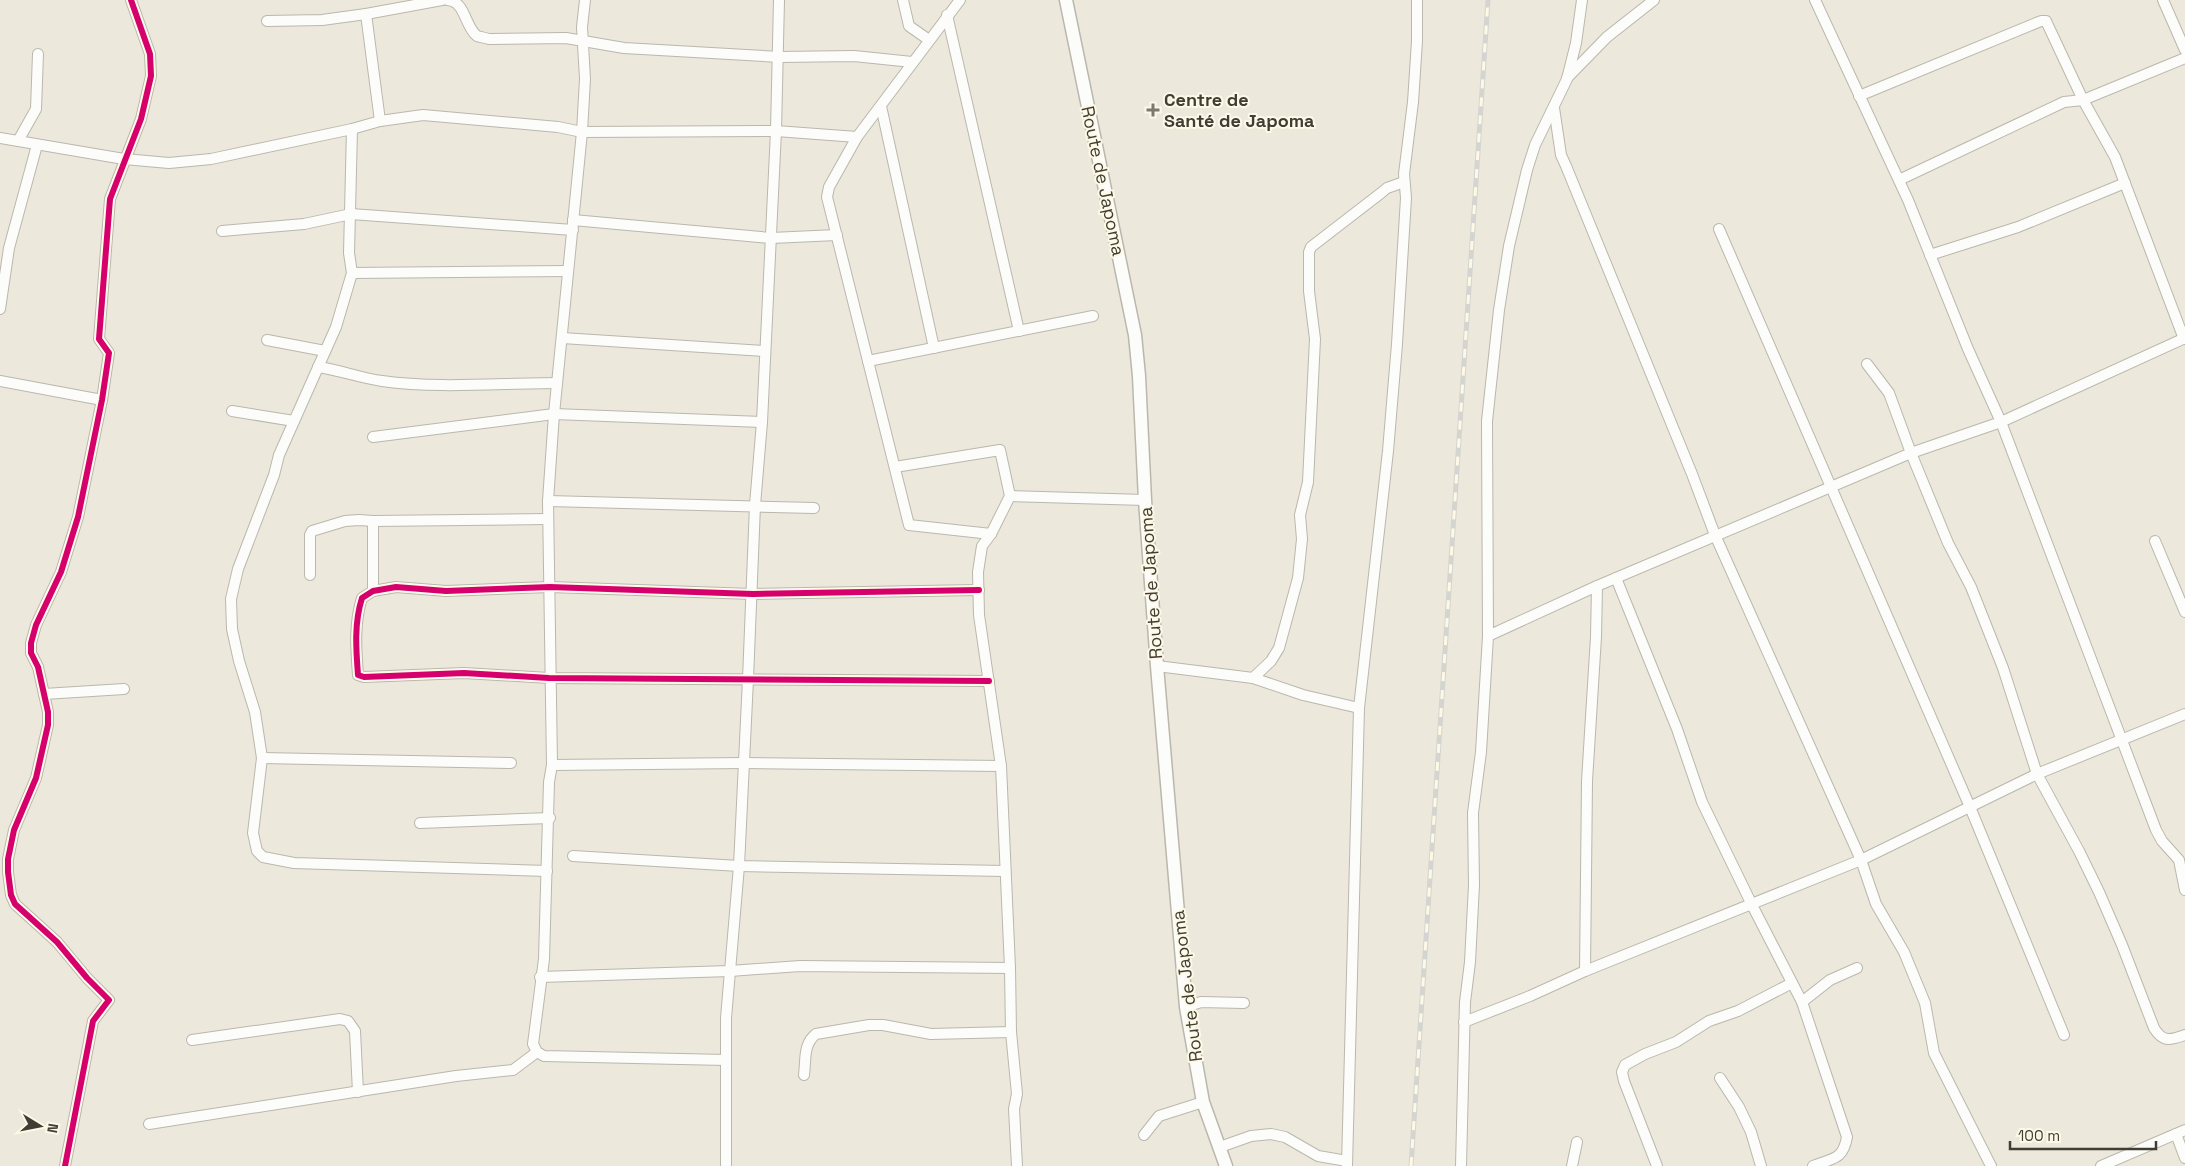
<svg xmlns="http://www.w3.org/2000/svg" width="2185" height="1166" font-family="'Space Grotesk',sans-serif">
	<rect width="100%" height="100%" fill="#ece8db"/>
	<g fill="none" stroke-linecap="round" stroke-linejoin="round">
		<defs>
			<g id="minor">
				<path d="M447,0c19,1 17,26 30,36 3,1 9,2 12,3l77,-1 58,10 156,9 74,-1 58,6"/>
				<polyline points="585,0 582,27 585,79 582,132 554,414 548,501 552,765 549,782 544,959 533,1044 537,1052 544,1056 726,1060"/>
				<polyline points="903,0 909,26 929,40"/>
				<polyline points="960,0 857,137 829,187 827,197 909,525 991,534"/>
				<polyline points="1815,0 1908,200 1968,349 2001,422 2156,830 2162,841 2179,860 2185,890"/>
				<polyline points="2163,0 2185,50"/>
				<polyline points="366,14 380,121"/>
				<polyline points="947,15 1019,331"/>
				<polyline points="267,21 322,20 366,14 442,0"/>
				<polyline points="1567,78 1607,37 1654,0"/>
				<polyline points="1859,96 2041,21 2046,21 2083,100 2115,157 2184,339"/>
				<polyline points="881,106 934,348"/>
				<polyline points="1554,108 1561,155 1566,166 1692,474 1715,535 1861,860 1876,904 1904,952 1925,1003 1934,1053 1991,1166"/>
				<polyline points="352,129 349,253 352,273 336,327 279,455 274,475 238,569 231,599 232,629 239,661 255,712 262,758 253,833 257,851 263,857 294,863 547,871"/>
				<polyline points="0,138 124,159 169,163 211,159 352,129 380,121 423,115 558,127 582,132 776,131 857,137"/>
				<polyline points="18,141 36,109 38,54"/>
				<polyline points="1899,180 2064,102 2083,100 2185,58"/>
				<polyline points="573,220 771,238 837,235"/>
				<polyline points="1719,229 1970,807 2064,1035"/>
				<polyline points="222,231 304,224 351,214 573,230"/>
				<polyline points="1930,255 2018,227 2125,183"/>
				<polyline points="352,273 568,271"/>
				<polyline points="0,309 9,248 37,145"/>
				<polyline points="562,338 765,351"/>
				<polyline points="267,340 325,351"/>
				<polyline points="868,361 1093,316"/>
				<path d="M1867,364l22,29 22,60 37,90 23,44 32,81 34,106 42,77 20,41 23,53 32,83c9,15 17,12 31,7"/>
				<path d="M318,367c22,3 42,11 64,14 57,8 117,2 175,2"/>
				<polyline points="0,381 102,400"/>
				<polyline points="232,411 294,421"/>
				<polyline points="373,437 554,414 762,422"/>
				<polyline points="895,467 1000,450 1010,496 991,534 982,546 978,572 979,615 1001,766 1010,968 1011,1032 1017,1094 1014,1109 1017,1166"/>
				<polyline points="1010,496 1145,500"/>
				<polyline points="548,501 814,508"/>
				<polyline points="2155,541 2185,612"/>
				<polyline points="310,575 310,535 312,531 345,521 359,520 373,521 547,519"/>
				<path d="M1616,578l61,151 25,73 50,103 50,97 45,135c-4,23 -14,21 -34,29"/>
				<path d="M979,590l-226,4 -203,-7 -104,4 -50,-4 -23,4 -11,7c-8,25 -6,51 -4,77l6,2 100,-4 85,5 440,3"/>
				<polyline points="373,591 373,521"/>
				<polyline points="1488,636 1597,586 1911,453 2001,422 2185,338"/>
				<polyline points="1157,666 1253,678 1303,695 1359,708"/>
				<polyline points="1253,678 1271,661 1279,648 1298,578 1302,539 1300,515 1308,482 1315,339 1309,291 1309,252 1311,247 1381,193 1387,188 1404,182"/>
				<polyline points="44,694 124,689"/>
				<polyline points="262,758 511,763"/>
				<polyline points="552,765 744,763 1001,766"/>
				<polyline points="420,823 550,818"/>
				<polyline points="573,856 739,866 1005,871"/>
				<polyline points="1585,971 1587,781 1596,637 1597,586"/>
				<polyline points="540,977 730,971 800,966 1010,968"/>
				<polyline points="1802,1002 1830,980 1857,968"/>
				<polyline points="1186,1007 1201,1002 1244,1003"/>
				<polyline points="1464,1022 1530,996 1585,971 1861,860 2037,774 2185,714"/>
				<polyline points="192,1040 340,1019 348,1021 355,1031 358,1092"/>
				<path d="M804,1075c2,-15 -1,-31 12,-41l53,-9h14l48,9 80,-2"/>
				<polyline points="1720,1078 1739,1107 1751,1132 1761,1166"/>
				<polyline points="149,1124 456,1076 513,1070 537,1052"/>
				<polyline points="2176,1134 2185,1158"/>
				<polyline points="1144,1135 1159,1116 1203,1102"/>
				<polyline points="1220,1147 1251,1136 1271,1134 1285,1137 1318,1156 1347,1161"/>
				<polyline points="65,1166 93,1021 109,1000 87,978 57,942 15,904 11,895 8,872 8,859 14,830 36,778 48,725 48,712 38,667 31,653 31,643 36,625 61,572 78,517 102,400 109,353 99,339 110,199 141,119 151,76 150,54 131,0"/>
				<polyline points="726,1166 726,1018 739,866 748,679 755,505 762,422 776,131 779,0"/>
				<polyline points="1347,1166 1359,708 1388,451 1397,344 1406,198 1404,174 1413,102 1417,41 1417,0"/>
				<polyline points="1461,1166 1465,1002 1470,962 1474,885 1473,813 1481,752 1488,636 1487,421 1499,310 1509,246 1527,170 1535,145 1567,79 1576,43 1582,0"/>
				<polyline points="1572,1166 1577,1142"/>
				<polyline points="1657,1166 1624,1081 1622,1072 1625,1065 1645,1054 1676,1042 1709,1021 1738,1011 1792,983"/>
				<polyline points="2101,1166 2185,1130"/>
			</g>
			<polyline id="tertiary" points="1066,0 1135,335 1139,376 1145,500 1157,666 1186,1007 1203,1102 1226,1166"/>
		</defs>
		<use href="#minor" stroke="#bab7ad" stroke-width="12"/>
		<use href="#tertiary" stroke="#bab7ad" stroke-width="15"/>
		<use href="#minor" stroke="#fcfcfa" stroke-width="10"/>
		<use href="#tertiary" stroke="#fcfcfa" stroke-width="12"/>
		<defs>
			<polyline id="rail" points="1411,1166 1488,0"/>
		</defs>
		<use href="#rail" stroke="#d4d4d0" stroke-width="5"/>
		<use href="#rail" stroke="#fef9e6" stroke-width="3" stroke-dasharray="9" stroke-linecap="butt"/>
		<defs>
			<g id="cycleway">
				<path d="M979,590l-226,4 -203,-7 -104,4 -50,-4 -23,4 -11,7c-8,25 -6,51 -4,77l6,2 100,-4 85,5 440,3"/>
				<polyline points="65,1166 93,1021 109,1000 87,978 57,942 15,904 11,895 8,872 8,859 14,830 36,778 48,725 48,712 38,667 31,653 31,643 36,625 61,572 78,517 102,400 109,353 99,339 110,199 141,119 151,76 150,54 131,0"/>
			</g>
		</defs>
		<use href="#cycleway" stroke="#fef9e6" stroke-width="9"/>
		<use href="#cycleway" stroke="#d6006c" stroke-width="6"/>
	</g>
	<path fill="#7c796e" stroke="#fef9e6" stroke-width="2" d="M1150.5 102.5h5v5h5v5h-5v5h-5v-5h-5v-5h5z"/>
	<g text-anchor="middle" stroke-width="4" stroke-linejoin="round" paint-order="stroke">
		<g font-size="18" font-weight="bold" fill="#403d34" stroke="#fef9e6" text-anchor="start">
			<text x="1164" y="106">Centre de<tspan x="1164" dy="21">Santé de Japoma</tspan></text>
		</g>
		<g font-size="18" fill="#403d34" stroke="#fef9e6">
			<text transform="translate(1103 181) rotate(78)" y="6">Route de Japoma</text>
			<text transform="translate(1151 583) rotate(-94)" y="6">Route de Japoma</text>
			<text transform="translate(1187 986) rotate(-97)" y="6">Route de Japoma</text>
		</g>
	</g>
	<g transform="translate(40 1126) rotate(100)" stroke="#fef9e6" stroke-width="4" paint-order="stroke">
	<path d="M0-4L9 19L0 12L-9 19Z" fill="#403d34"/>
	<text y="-8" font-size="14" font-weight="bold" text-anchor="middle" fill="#403d34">N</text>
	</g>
	<path d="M2010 1141v8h146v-8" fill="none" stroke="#403d34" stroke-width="2.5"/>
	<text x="2018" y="1141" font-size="15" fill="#403d34" stroke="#fef9e6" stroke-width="4" paint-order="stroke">100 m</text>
</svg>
